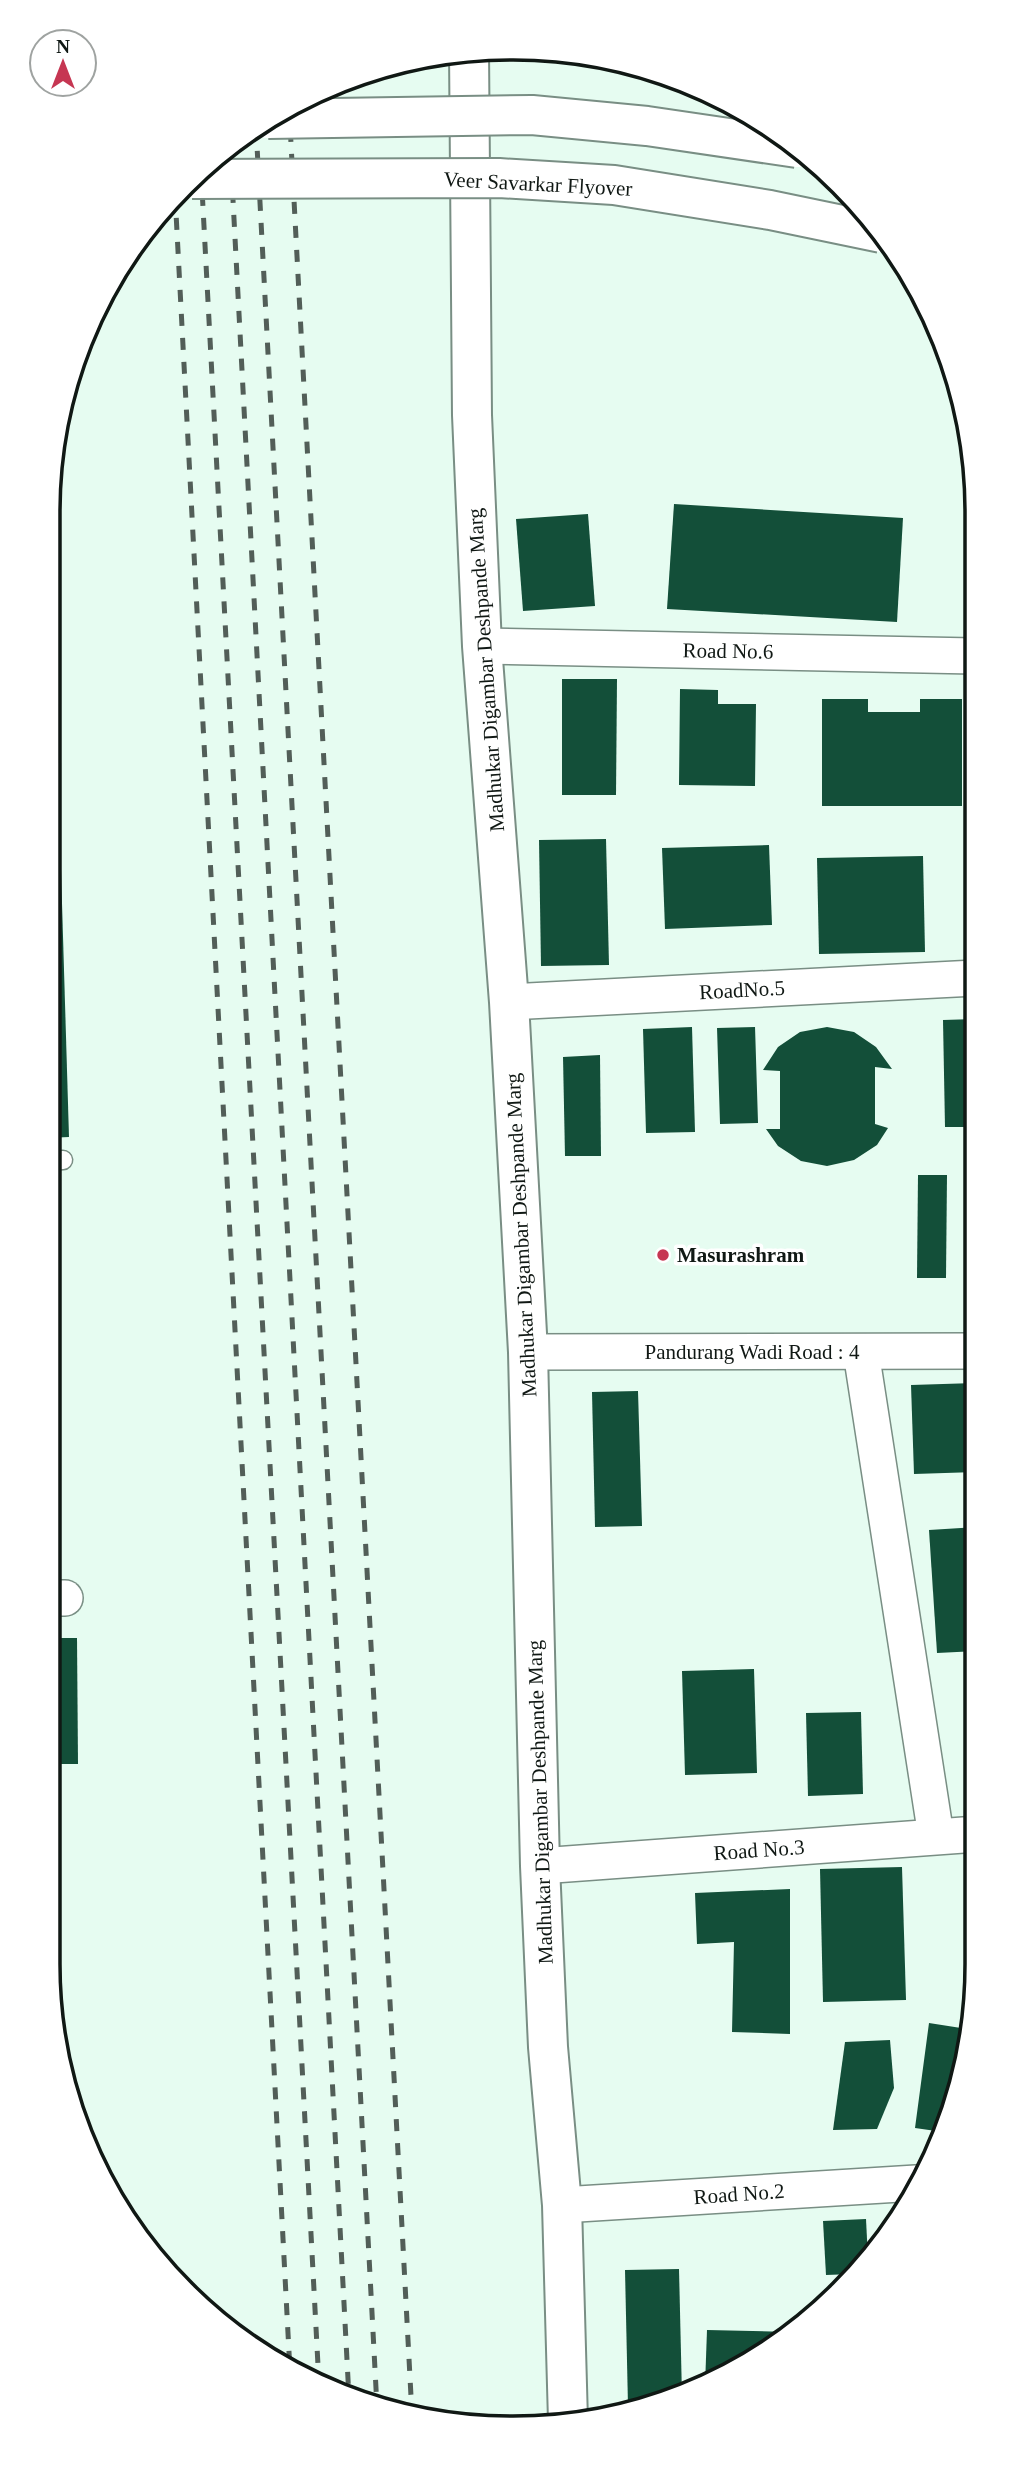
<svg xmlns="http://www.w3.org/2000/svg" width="1025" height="2476" font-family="'Times New Roman',serif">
	<rect width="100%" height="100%" fill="#e6fcf1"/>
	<g fill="#134f39">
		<polygon points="674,504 903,518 897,622 667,609"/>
		<polygon points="588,514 595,606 523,611 516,519"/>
		<polygon points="47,635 54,635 69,1137 47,1138"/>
		<polygon points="562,679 617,679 616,795 562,795"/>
		<polygon points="680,689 718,690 718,704 756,704 755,786 679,785"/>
		<polygon points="822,699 868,699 868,712 920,712 920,699 962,699 962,806 822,806"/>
		<polygon points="606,839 609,965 541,966 539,840"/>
		<polygon points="769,845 772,925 665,929 662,848"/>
		<rect x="964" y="848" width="11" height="83"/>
		<polygon points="923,856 925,952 819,954 817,858"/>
		<polygon points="975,1019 976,1127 945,1127 943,1020"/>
		<polygon points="692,1027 695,1132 646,1133 643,1029"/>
		<polygon points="755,1027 758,1123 720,1124 717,1028"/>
		<polygon points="827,1027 854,1032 876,1047 892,1069 875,1067 875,1124 888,1128 877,1145 854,1160 827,1166 801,1161 778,1146 766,1129 780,1129 780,1071 763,1070 778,1047 800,1032"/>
		<polygon points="600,1055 601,1156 565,1156 563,1057"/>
		<polygon points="918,1175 947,1175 946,1278 917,1278"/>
		<polygon points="975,1383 976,1472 914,1474 911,1385"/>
		<polygon points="638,1391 642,1526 595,1527 592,1392"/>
		<polygon points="977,1527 977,1651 937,1653 929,1530"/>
		<polygon points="47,1638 77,1638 78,1764 47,1764"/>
		<polygon points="754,1669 757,1773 685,1775 682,1671"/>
		<polygon points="861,1712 863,1794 808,1796 806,1713"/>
		<polygon points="47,1841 51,1841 50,1978 47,1964"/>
		<polygon points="902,1867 906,2000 823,2002 820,1869"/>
		<polygon points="790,1889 790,2034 732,2032 734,1942 697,1944 695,1893"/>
		<polygon points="929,2023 961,2028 958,2054 963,2055 953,2113 943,2132 915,2128"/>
		<polygon points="890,2040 894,2088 877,2129 833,2130 845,2042"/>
		<polygon points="866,2219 868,2259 853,2274 826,2275 823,2221"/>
		<polygon points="679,2269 682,2396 652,2405 628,2406 625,2270"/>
		<polygon points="707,2330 791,2332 771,2351 705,2386"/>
	</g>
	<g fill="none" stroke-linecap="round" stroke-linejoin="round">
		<defs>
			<polyline id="service" points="47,1161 63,1160"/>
			<g id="minor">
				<polyline points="482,646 974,656"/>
				<polyline points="509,1002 975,978"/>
				<polyline points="528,1352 976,1351"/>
				<polyline points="861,1352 936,1836"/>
				<polyline points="47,1598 65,1598"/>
				<polyline points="540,1866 977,1834"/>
				<polyline points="562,2205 916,2183"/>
			</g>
			<polyline id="tertiary" points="469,50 472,415 482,646 509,1002 528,1352 540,1866 548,2047 562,2205 568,2421"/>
		</defs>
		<use href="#service" stroke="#798e84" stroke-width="21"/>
		<use href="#minor" stroke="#798e84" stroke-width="38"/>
		<use href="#tertiary" stroke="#798e84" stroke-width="42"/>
		<use href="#service" stroke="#fff" stroke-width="18"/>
		<use href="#minor" stroke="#fff" stroke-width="35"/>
		<use href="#tertiary" stroke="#fff" stroke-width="38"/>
		<g stroke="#525e58" stroke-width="5" stroke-dasharray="12 12" stroke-linecap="butt">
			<polyline points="289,106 412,2415"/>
			<polyline points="256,127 377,2407"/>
			<polyline points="230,143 349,2398"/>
			<polyline points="201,170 319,2384"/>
			<polyline points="175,194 290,2371"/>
		</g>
		<defs>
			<g id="secondary-bridge">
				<polyline points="268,119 532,115 647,126 797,148"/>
				<polyline points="192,179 499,178 614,185 770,210 881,233"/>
			</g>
		</defs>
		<use href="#secondary-bridge" stroke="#798e84" stroke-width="42" stroke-linecap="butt"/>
		<use href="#secondary-bridge" stroke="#fff" stroke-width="38"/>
	</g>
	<circle fill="#c63652" stroke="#fff" stroke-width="2.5" cx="663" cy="1255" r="7"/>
	<g text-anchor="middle" stroke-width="7" stroke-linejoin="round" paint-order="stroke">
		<g font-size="21" fill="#101814" stroke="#fff">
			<text transform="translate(538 184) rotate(3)" y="7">Veer Savarkar Flyover</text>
			<text transform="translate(728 651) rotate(1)" y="7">Road No.6</text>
			<text transform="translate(486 670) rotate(-94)" y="7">Madhukar Digambar Deshpande Marg</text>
			<text transform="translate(742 990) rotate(-3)" y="7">RoadNo.5</text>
			<text transform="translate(521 1235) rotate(-93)" y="7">Madhukar Digambar Deshpande Marg</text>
			<text x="752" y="1359">Pandurang Wadi Road : 4</text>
			<text transform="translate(540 1802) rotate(-92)" y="7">Madhukar Digambar Deshpande Marg</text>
			<text transform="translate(759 1850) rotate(-4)" y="7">Road No.3</text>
			<text transform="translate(739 2194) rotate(-4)" y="7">Road No.2</text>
		</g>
		<g font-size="21" font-weight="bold" fill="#101814" stroke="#fff" text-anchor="start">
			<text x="677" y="1262">Masurashram</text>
		</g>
	</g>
	<path d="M0 0H1025V2476H0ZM512 60H513A452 452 0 0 1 965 512V1964A452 452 0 0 1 513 2416H512A452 452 0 0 1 60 1964V512A452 452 0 0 1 512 60Z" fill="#fff" fill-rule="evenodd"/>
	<path fill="none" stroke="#101814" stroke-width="3.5" d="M512 60H513A452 452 0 0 1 965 512V1964A452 452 0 0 1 513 2416H512A452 452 0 0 1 60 1964V512A452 452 0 0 1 512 60Z"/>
	<g transform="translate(63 63)"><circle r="33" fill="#ffffff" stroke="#9fa3a1" stroke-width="2"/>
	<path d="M0-5L12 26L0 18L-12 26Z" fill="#c63652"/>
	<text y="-10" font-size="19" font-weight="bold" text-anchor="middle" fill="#101814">N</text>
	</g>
</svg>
